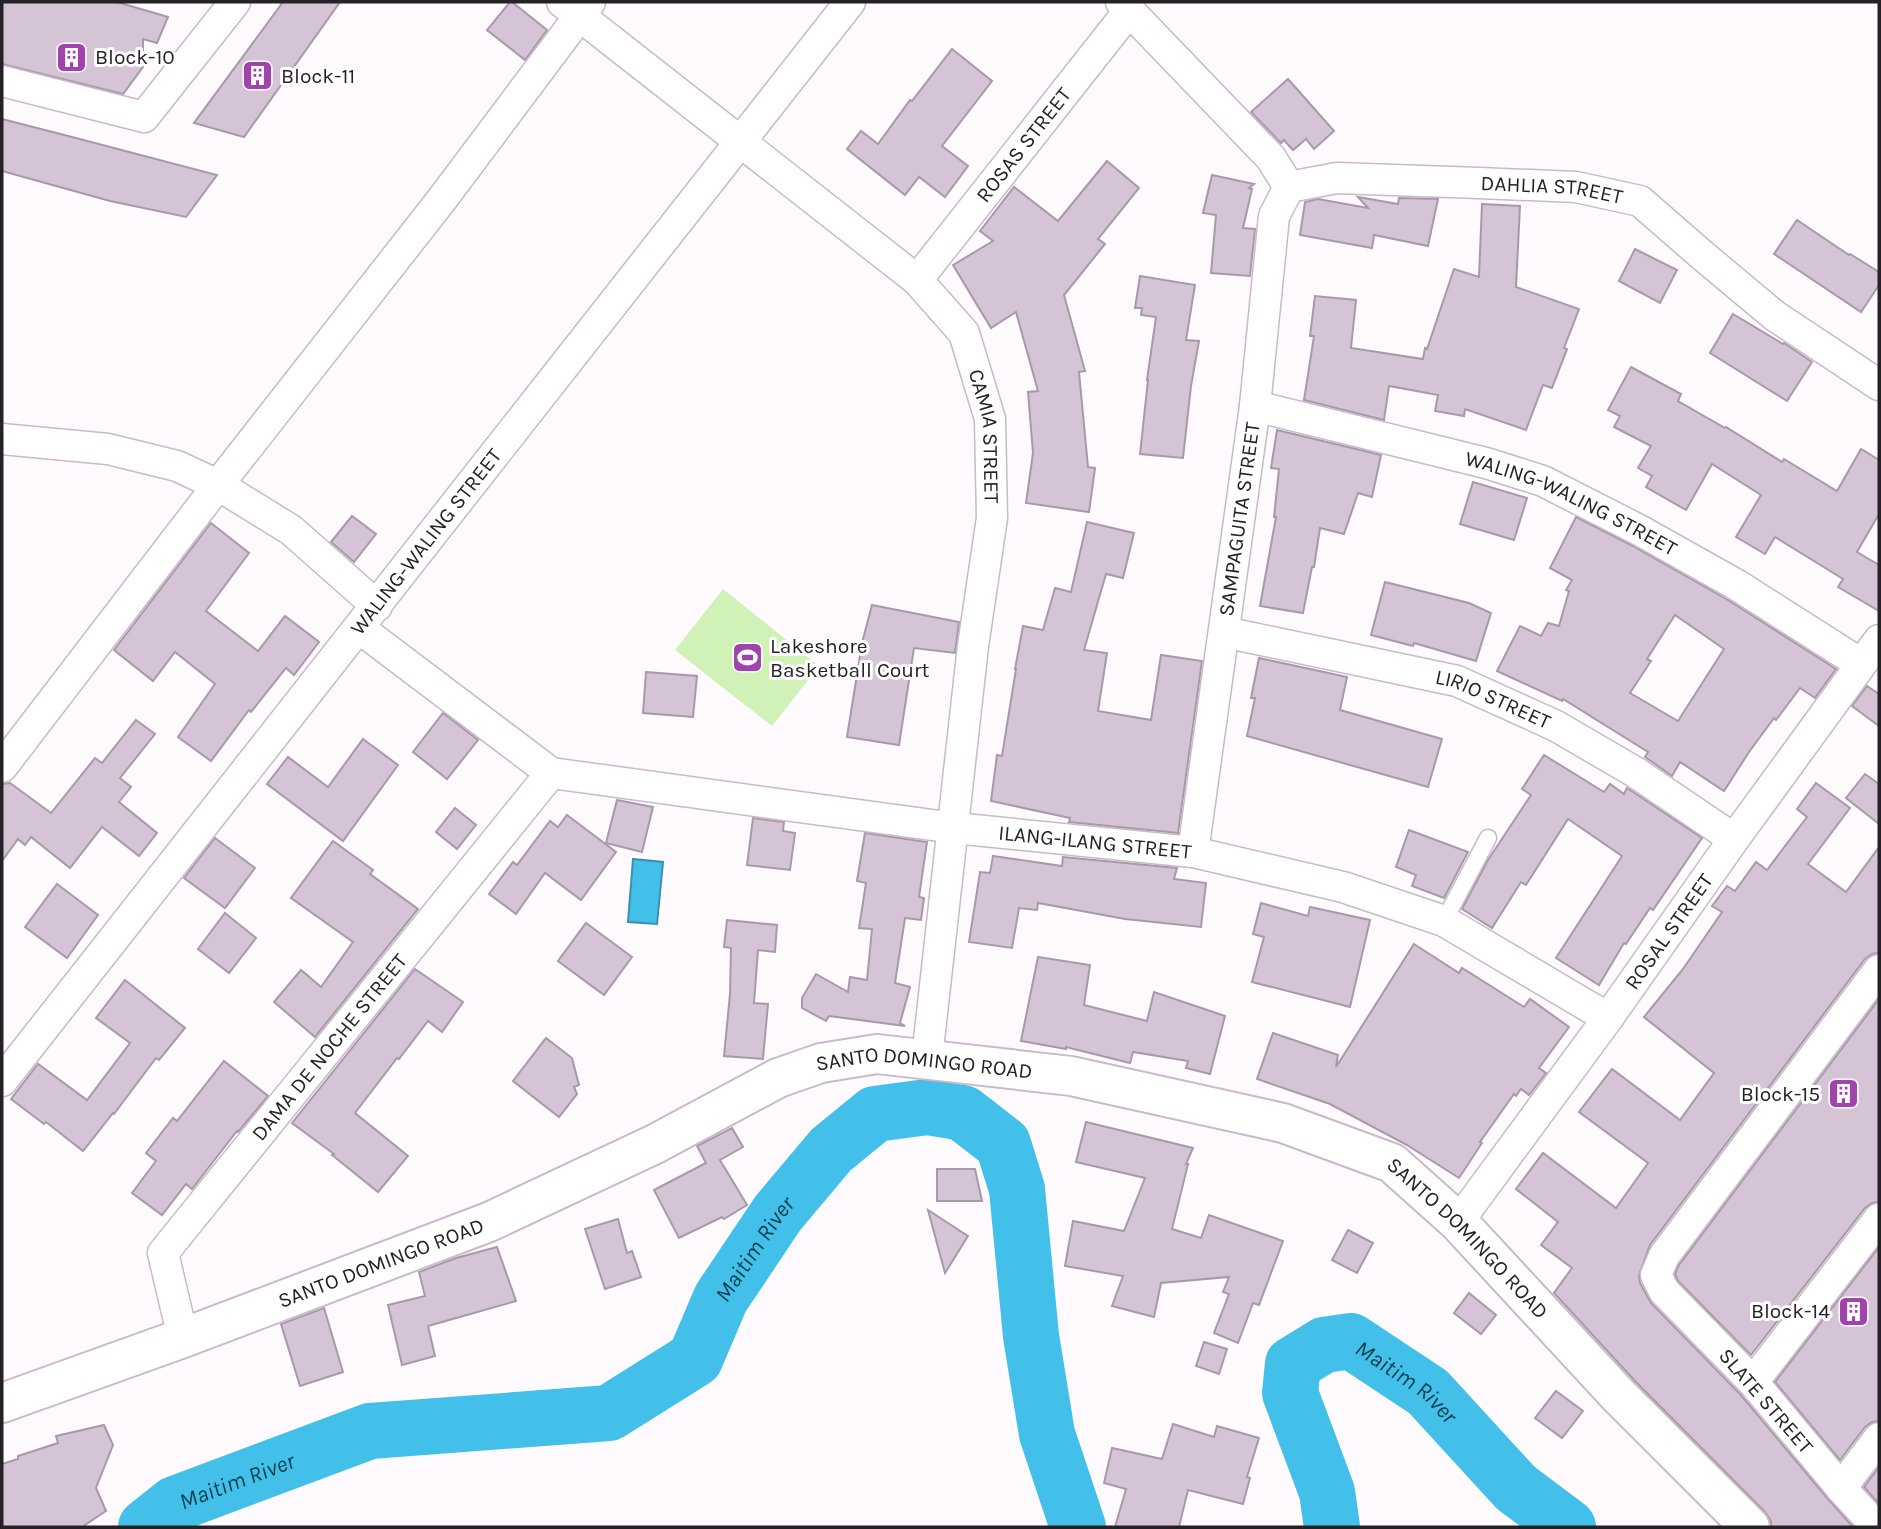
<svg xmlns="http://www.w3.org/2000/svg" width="1881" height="1529" font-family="Karla,sans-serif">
	<rect width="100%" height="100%" fill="#fefafe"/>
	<polygon fill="#d0f2b6" points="723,589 819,666 772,726 675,650"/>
	<polygon fill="#43c0e9" stroke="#3a90af" stroke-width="2" points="633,859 663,862 657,924 628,922"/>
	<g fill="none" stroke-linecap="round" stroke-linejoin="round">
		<g stroke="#43c0e9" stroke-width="56">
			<path id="s1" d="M146,1527l29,-23 195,-73 239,-18 86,-54 26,-61 57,-85 53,-63 44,-36 52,-7 36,6 40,31 14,45 14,147 16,98 31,93"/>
			<path id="s2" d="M1332,1527l-5,-35 -37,-99 3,-29 31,-19 27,-4 77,51 88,96 52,39"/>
		</g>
	</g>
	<g fill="#d4c4d5" stroke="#a899aa" stroke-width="2" fill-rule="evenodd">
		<polygon points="2,2 117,2 168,17 157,43 143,39 143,67 123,94 2,64"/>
		<polygon points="283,2 340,2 244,137 194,123"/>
		<polygon points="510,2 512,2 547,30 525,60 487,30"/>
		<polygon points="952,49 992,81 942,146 968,166 945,197 919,177 905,195 847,149 861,131 878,144 910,100 912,101"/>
		<polygon points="1288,79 1334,131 1314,149 1306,139 1293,150 1284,140 1281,143 1251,112"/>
		<polygon points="2,119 72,137 217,175 186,217 110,201 2,171"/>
		<polygon points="1107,161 1139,188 1098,239 1105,244 1064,295 1085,371 1079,372 1088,467 1095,468 1089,512 1026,503 1033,453 1028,392 1038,391 1016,312 991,328 953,265 993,241 980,231 1014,187 1058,221"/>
		<polygon points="1212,175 1254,184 1249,188 1252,189 1243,228 1255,229 1250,276 1211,273 1216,215 1203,213"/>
		<polygon points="1358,197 1398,204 1399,198 1438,199 1428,246 1374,235 1372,248 1300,235 1305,202 1318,199 1368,208"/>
		<polygon points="1482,204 1520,206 1516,287 1579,309 1564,348 1567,349 1552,388 1543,385 1526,430 1465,409 1464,416 1435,411 1438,395 1389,386 1384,420 1304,400 1314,336 1310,336 1315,296 1356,300 1351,348 1423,359 1425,348 1427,349 1454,269 1479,277"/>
		<polygon points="1797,220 1849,255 1850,254 1879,272 1879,285 1861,312 1774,254"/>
		<polygon points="1635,249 1677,270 1660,303 1619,281"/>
		<polygon points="1140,276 1195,285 1186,340 1199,341 1191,386 1183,458 1140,454 1148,380 1147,380 1156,317 1141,315 1142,308 1135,308"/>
		<polygon points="1733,314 1783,344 1784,343 1812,362 1787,401 1710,353"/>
		<polygon points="1631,367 1681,394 1678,401 1725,428 1726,427 1782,462 1784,459 1837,491 1861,449 1879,460 1879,514 1857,552 1879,565 1879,611 1838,587 1843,579 1775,537 1765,554 1736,537 1761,495 1712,464 1686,510 1646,487 1652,476 1638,468 1651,446 1614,427 1620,416 1608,410"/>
		<polygon points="1277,430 1381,455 1372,497 1358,493 1344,534 1320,528 1314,567 1312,567 1303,613 1260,606 1276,517 1274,517 1279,469 1271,468"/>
		<polygon points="1473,482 1527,498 1514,540 1460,524"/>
		<polygon points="352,516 376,534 354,562 331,542"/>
		<path d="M1576,517l55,28 97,55 108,69 -21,29 -15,-10 -24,32 -2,-2 -25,34 -25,39 -44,-29 -8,14 -27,-19 3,-5 -85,-53 -1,2 -65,-30 23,-45 21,10 7,-13 11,3 10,-35 -3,-1 6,-10 -22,-12zM1675,615l49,34 -46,72 -48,-28 21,-32 -4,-2z"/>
		<polygon points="1087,522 1134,533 1123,578 1106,574 1084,650 1107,653 1098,711 1151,720 1161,655 1202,661 1178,833 1069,822 1070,818 991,801 997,755 1002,756 1016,669 1015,669 1023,626 1043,630 1055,588 1071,592"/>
		<polygon points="211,523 249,553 206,611 258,651 285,616 319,642 294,675 286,668 251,712 249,710 211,761 178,737 215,684 175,652 153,681 114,650"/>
		<polygon points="1385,582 1469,603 1491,613 1476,661 1414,643 1413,646 1371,635"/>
		<polygon points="872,605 959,622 955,653 914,648 899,745 847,737 862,643"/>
		<polygon points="1259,658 1347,677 1340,710 1442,739 1428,787 1247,736 1255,698 1251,698"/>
		<polygon points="646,672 697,676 693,717 643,713"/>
		<polygon points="1867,686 1879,694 1879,726 1852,706"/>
		<polygon points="443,713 478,740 447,779 413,752"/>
		<polygon points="136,720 155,734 120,778 131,787 119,802 157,833 139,856 102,827 70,868 31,837 25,845 18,839 2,861 2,784 10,783 51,813 95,758 102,763"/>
		<polygon points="363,739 398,765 343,841 267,784 288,757 328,787"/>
		<polygon points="1544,755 1604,792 1610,784 1624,794 1627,788 1702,838 1653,910 1650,908 1626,944 1624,943 1599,985 1556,958 1622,856 1568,819 1526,885 1521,882 1492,928 1462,909 1488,860 1531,795 1522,789"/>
		<polygon points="1865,774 1879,784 1879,824 1846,798"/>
		<polygon points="1816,783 1850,808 1808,864 1846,892 1879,847 1879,953 1872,954 1865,959 1650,1245 1639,1275 1640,1283 1651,1303 1740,1394 1828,1499 1853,1527 1771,1527 1771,1521 1765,1512 1635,1381 1554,1293 1572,1268 1541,1245 1558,1222 1516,1189 1543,1153 1616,1208 1648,1163 1579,1112 1612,1069 1680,1120 1714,1073 1644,1017 1683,969 1722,912 1712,906 1727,886 1735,891 1756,862 1767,870 1807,817 1797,809"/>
		<polygon points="617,800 653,807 642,852 606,843"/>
		<polygon points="455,808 476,825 457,849 436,832"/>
		<polygon points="567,815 616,852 581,900 545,873 516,914 489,894 513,862 517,865 550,821 558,827"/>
		<polygon points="753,818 784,822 783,831 795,833 790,870 747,865"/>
		<polygon points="1409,830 1468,852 1444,898 1412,886 1416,875 1396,867"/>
		<polygon points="865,833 927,842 919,897 924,898 921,920 905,918 895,983 910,987 900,1023 905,1026 829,1016 826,1021 802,1008 802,998 816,974 848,992 850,977 867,980 872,929 859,928 866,883 857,881"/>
		<polygon points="215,838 255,868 225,908 184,878"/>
		<polygon points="333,841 373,870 370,874 418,909 315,1037 274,1002 301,970 321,987 353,942 291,898"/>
		<polygon points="993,856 1062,866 1063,857 1177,868 1174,879 1206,883 1201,927 1125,919 1038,903 1037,910 1019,908 1012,948 969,942 980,872 990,873"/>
		<polygon points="57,884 98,915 67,958 25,927"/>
		<polygon points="1261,903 1308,916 1310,907 1370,920 1350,1007 1252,982 1264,937 1253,934"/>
		<polygon points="225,913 256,938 229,973 198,949"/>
		<polygon points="727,920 777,925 775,952 758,950 754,1003 768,1004 763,1059 724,1056 730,994 731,948 724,947"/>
		<polygon points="586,923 632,957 604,995 558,961"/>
		<polygon points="1414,944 1459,973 1462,968 1524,1007 1530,999 1569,1027 1539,1068 1546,1073 1529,1095 1521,1089 1516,1096 1514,1094 1480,1142 1482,1143 1459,1178 1407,1145 1330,1104 1257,1079 1273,1033 1338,1055 1336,1067"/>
		<polygon points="1038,957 1090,965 1084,1005 1147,1021 1154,992 1225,1016 1210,1074 1186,1068 1188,1061 1133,1052 1130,1063 1066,1047 1066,1049 1021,1041"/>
		<polygon points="415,969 463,1002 442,1032 428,1021 399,1059 397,1058 355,1113 408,1156 378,1192 332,1155 334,1154 292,1123"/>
		<polygon points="125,980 185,1028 159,1060 156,1058 114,1114 113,1113 83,1151 46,1122 44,1124 11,1099 38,1064 87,1100 130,1043 96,1018"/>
		<polygon points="1879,999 1879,1202 1872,1203 1865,1208 1751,1355 1678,1281 1675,1274 1679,1265"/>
		<polygon points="546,1038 572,1058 579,1085 574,1087 577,1094 559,1117 513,1081"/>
		<polygon points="224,1061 268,1096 238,1132 237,1131 192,1189 186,1184 162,1215 132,1193 156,1161 146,1153 173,1118 177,1121"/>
		<polygon points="1086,1122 1193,1148 1186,1164 1188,1164 1172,1229 1201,1238 1209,1215 1283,1241 1259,1305 1253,1303 1238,1343 1214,1333 1229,1294 1223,1292 1229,1277 1161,1283 1154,1317 1112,1306 1123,1276 1065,1266 1073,1221 1124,1231 1145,1178 1076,1162"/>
		<polygon points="732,1128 743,1147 720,1160 747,1205 724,1219 722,1217 679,1238 654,1190 706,1163 697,1146"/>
		<polygon points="937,1169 975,1169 982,1201 937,1201"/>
		<polygon points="928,1210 968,1236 945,1273"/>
		<polygon points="618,1219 627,1253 632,1251 641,1277 605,1289 585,1229"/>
		<polygon points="1348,1230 1373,1243 1357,1273 1332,1260"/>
		<polygon points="497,1247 516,1301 428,1326 435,1356 402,1365 388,1305 425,1296 419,1272 456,1258"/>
		<polygon points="1879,1247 1879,1421 1872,1422 1865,1427 1840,1460 1775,1382"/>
		<polygon points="1469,1293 1496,1315 1481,1334 1454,1313"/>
		<polygon points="324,1308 343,1372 300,1386 281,1324"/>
		<polygon points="1204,1342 1227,1349 1219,1374 1196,1366"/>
		<polygon points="1556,1391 1583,1411 1562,1438 1535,1418"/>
		<polygon points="1173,1424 1214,1437 1217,1426 1259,1438 1247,1477 1250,1478 1243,1504 1188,1490 1179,1527 1115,1527 1126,1489 1104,1483 1112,1448 1162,1459"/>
		<polygon points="104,1425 113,1445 96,1488 106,1511 82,1527 2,1527 2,1464 18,1459 18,1456 58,1443 56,1436"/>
		<polygon points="1879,1467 1879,1504 1864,1487"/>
	</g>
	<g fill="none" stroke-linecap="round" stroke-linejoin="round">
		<defs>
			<polyline id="service" points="1444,921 1488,838"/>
			<g id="minor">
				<path id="s3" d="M562,2l355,278 47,53 26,86 2,99 -19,128 -46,412"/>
				<polyline points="1121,2 1271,158 1289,187"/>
				<polyline points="2,81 144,117 235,2"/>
				<path id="s4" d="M1289,187l48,-9 142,5 97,4 64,14 62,54 73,61 104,69"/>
				<path id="s5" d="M917,280l212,-269"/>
				<path id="s6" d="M1255,406l231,57 57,18 96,49 98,55 124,79"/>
				<polyline points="2,439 108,449 177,466 218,485 291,530 377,606"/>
				<path id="s7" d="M359,628l192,145 403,55 239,24 150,35 101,34 164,97"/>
				<path id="s8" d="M1224,632l233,49 99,45 79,46 99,67"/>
				<polyline points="2,767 218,485 443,198 590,2"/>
				<path id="s9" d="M1193,852l62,-446 19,-190 15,-29"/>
				<path id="s10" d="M2,1081l848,-1079"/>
				<path id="s11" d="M1458,1222l150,-204 126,-179 145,-199"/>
				<path id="s12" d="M183,1338l-20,-85 388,-480"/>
				<polyline points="1753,1382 1879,1219"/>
				<polyline points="1841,1488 1879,1438"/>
				<polyline points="1877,1527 1841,1488 1753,1382 1664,1291 1656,1275 1664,1256 1879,970"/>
			</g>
			<g id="tertiary">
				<path id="s13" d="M2,1403l181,-65 306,-116 166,-78 123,-66 43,-15 56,-9 194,22 212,47 109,40 66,59 161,174 131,131"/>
			</g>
		</defs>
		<use href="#service" stroke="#c9b9ca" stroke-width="19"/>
		<use href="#minor" stroke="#c9b9ca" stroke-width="33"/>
		<use href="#tertiary" stroke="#c9b9ca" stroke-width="42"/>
		<use href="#service" stroke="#fff" stroke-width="16"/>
		<use href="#minor" stroke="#fff" stroke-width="30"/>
		<use href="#tertiary" stroke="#fff" stroke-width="38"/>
	</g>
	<defs>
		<symbol id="building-square" viewBox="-11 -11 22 22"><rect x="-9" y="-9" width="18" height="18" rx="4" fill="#a143ad" stroke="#fff"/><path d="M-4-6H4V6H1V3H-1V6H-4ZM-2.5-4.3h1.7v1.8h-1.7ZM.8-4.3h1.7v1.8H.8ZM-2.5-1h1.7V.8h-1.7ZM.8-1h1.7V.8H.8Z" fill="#fff"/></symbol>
		<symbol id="stadium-square" viewBox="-11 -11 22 22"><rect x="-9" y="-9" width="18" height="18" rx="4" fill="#a143ad" stroke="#fff"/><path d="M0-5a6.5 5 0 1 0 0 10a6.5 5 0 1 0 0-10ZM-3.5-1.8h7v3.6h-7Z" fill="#fff"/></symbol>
	</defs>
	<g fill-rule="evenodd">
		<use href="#building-square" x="54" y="40" width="35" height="35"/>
		<use href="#building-square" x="240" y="58" width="35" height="35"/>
		<use href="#stadium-square" x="730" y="640" width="35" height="35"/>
		<use href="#building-square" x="1826" y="1076" width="35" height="35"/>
		<use href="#building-square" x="1836" y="1294" width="35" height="35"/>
	</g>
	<g text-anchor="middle" stroke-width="6" stroke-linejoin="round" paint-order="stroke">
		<g font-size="21" fill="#262027" stroke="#fff" text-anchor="start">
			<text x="95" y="64">Block-10</text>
			<text x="281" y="83">Block-11</text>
			<text x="770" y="653">Lakeshore<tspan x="770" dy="24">Basketball Court</tspan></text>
			<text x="1820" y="1101" text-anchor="end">Block-15</text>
			<text x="1830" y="1318" text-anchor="end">Block-14</text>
		</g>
		<g font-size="21" fill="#262027" stroke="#fff">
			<text dy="7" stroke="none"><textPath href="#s5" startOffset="172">ROSAS STREET</textPath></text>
			<text dy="7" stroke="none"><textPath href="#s4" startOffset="264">DAHLIA STREET</textPath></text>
			<text dy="7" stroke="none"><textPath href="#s3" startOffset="628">CAMIA STREET</textPath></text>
			<text dy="7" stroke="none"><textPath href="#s6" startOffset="332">WALING-WALING STREET</textPath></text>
			<text dy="7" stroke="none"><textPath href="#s9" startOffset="336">SAMPAGUITA STREET</textPath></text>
			<text dy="7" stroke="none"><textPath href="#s10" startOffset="686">WALING-WALING STREET</textPath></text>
			<text dy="7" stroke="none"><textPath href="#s8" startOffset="278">LIRIO STREET</textPath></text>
			<text dy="7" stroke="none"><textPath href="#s7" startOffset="789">ILANG-ILANG STREET</textPath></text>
			<text dy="7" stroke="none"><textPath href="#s11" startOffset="359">ROSAL STREET</textPath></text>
			<text dy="7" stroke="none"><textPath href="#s12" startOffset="352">DAMA DE NOCHE STREET</textPath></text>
			<text dy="7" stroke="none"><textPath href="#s13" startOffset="992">SANTO DOMINGO ROAD</textPath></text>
			<text dy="7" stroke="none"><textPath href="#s13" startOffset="1580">SANTO DOMINGO ROAD</textPath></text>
			<text dy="7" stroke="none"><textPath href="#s13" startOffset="404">SANTO DOMINGO ROAD</textPath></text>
			<text transform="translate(1766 1401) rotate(49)" y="7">SLATE STREET</text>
		</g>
		<g font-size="23" font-style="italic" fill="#0a4152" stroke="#fff">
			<text dy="8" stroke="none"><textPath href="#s1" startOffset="712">Maitim River</textPath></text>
			<text dy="8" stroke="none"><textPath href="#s2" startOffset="303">Maitim River</textPath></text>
			<text dy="8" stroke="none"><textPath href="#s1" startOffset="103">Maitim River</textPath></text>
		</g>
	</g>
	<rect width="1881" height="1529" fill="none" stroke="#262027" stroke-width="7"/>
</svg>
